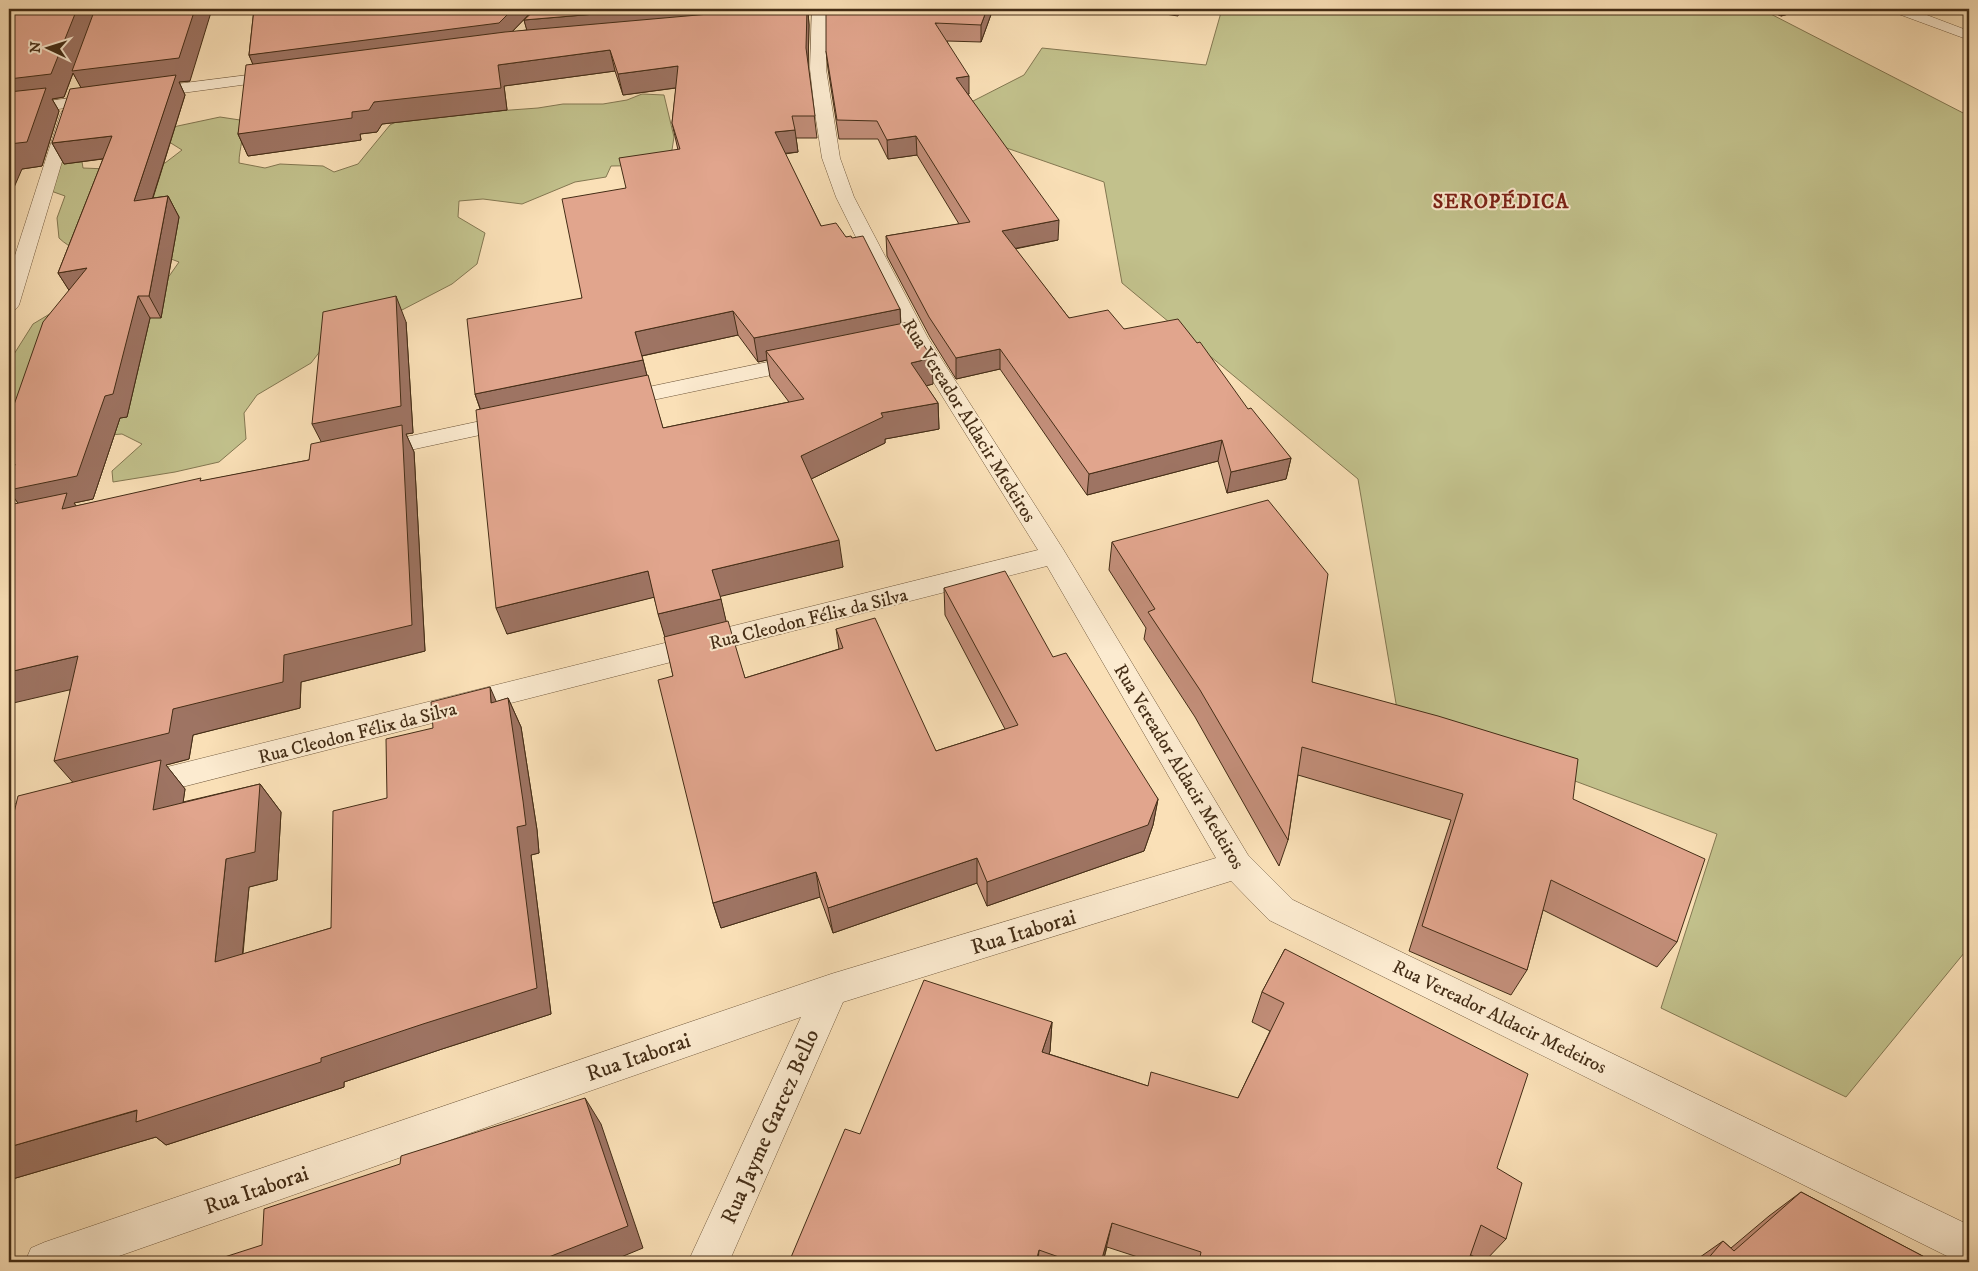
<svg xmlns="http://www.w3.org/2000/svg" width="1978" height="1271" font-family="'IM FELL DW Pica',serif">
	<rect width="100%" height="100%" fill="#fae0b7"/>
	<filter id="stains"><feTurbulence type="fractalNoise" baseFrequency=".004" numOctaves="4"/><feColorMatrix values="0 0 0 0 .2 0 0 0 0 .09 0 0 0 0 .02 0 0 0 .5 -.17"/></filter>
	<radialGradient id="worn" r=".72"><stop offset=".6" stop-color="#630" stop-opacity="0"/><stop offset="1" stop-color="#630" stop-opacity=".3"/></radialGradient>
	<g fill="#c2c18c" stroke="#837751">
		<polygon points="1222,9 1761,9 1969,116 1969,947 1846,1097 1661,1008 1717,834 1398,715 1358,479 1122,283 1104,182 932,122 1024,75 1042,48 1206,65"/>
		<path d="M642,94l22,1 10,42 -2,13c-22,13 -35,16 -61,16l-5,11 -31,5 -53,22 -39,-5 -24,2 -1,16 27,16 -8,31 -25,20 -50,26 -51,1 -40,52 -54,32 -13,18 2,26 -27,23 -44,10 -62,10 -1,-11 30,-27 -20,-10 -113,9v-81l24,-38 30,-18 95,-14 21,-30c-15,-6 -34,-11 -50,-13 -27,-2 -47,11 -70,-11l-2,-20 8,-22 -14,-5 11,-41 17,-7 4,25 24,1 58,-6 17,-13 -16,-10 7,-13 47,-10 20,3c6,15 -1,27 -1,43l26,5 15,-4 43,2 11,6 24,-8 32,-39 13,-7 135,-10 25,-4h40l24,-4z"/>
	</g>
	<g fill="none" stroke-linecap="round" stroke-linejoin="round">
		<defs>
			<g id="street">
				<polygon points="812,9 826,9 826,69 840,158 854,197 928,338 1063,549 1248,855 1293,900 1969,1225 1969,1262 1955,1260 1269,920 1231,881 843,1002 729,1262 688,1262 801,1017 102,1262 25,1262 31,1248 45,1242 831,974 1216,858 1047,566 139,798 128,795 124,786 128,777 139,774 1038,550 906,338 836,197 822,158 815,113 810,69"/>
				<polygon points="1891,9 1911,9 1969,31 1969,40 1893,12"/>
				<polygon points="280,71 286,73 288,76 286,79 145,98 139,96 137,93 139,90 145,88"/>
				<polygon points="102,94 108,96 110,99 108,102 9,116 9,106"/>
				<polygon points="68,110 74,111 76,115 19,305 16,309 9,311 9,274 60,115 62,111"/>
				<polygon points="806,354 814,356 817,361 814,366 615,408 607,406 604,401 607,396 615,394"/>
				<polygon points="514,414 522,416 526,421 522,426 373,458 365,456 361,451 365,446 373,444"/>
				<polygon points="49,796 60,800 65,809 60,818 9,832 9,806"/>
			</g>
		</defs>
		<use href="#street" stroke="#725a3e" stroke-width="1"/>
		<use href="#street" fill="#fcebd0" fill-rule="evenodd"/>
	</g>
	<g fill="#c28e79" stroke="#442d16" fill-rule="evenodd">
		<polygon points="9,9 190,81 179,82 185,95 153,198 168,196 179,217 161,318 150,318 127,417 120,418 93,499 74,503 76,506 309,460 321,442 406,322 413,433 406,434 414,452 425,651 301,682 300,708 193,735 189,759 166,765 185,789 183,802 260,784 281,812 277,880 249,887 243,954 331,928 387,798 433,728 496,702 508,698 521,727 537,830 539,853 531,855 551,1014 442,1049 344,1082 344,1087 166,1145 156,1137 9,1180 9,822 12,821 73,782 70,690 18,503 10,492 69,290 58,273 103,159 64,164 52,143 81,87 73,73 64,97 52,99 59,111 42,166 22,169"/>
		<path d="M254,9h280l-22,23 15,-2 -3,-10 12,-11h275l-1,3h-2l1,13 -1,40 9,73h-21l2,14 -13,2 36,72 25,11 6,1 48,71 1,15 32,60 -7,2 12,17 1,26 -54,10v4l-74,36 32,88 -123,29 6,26 19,56 94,-29 -3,-20 100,122 69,-22 -60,-114 -1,-27 109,69 105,142 -5,26 -9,26 -157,55 -10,-23 -144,50 -13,-36 -99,31 -8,-25 -40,-227 -8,-39 -11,-40 -147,37 -27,-225 -5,-15 107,-96 44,-110 52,-38 -6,-27 4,-35 -53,7 -8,-24 -111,15 3,24 -125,14 -5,8 -17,2 1,6 -113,16 -10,-22 15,-70 -4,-9zM738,335l20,27 9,-2 3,17 19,25 -126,26 -16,-52 -5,-20z"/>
		<polygon points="993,9 981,42 947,41 969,94 968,94 1058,240 1015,249 1069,318 1124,329 1248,409 1291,458 1286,479 1227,493 1218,461 1087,495 1000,369 956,379 930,337 887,256 886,236 959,224 917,155 888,159 878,139 839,139 828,69 826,51"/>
		<polygon points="1133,9 1180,9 1178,16"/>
		<polygon points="1764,9 1807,9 1781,16"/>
		<polygon points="1112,542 1312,682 1573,799 1677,942 1657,967 1543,910 1527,970 1511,995 1409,951 1451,820 1298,775 1288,840 1279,866 1195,717 1144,639 1146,628 1109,570"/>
		<polygon points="1285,949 1497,1168 1506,1239 1484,1262 1471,1255 1468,1262 1153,1262 1107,1247 1103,1262 789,1262 860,1134 1052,1022 1050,1051 1049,1054 1148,1086 1238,1098 1270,1031 1252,1022 1262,992"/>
		<polygon points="1801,1192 1934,1262 1693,1262 1723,1241 1731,1248 1769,1216"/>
	</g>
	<g fill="#9e7463" stroke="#442d16">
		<polygon points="77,9 212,9 190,81 179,82 185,95 145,222 134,201 173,83 85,95 73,73 64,97 52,99 59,111 42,166 22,169 9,199 9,79"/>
		<polygon points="513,9 534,9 504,40 256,72 249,55"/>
		<polygon points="655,9 811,9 810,12 808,12 809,25 808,69 529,38 524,20"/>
		<polygon points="987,9 993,9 981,42 981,25"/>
		<polygon points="1784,9 1807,9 1781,16"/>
		<polygon points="610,50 615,71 504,86 507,110 382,124 377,132 360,134 361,140 248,156 238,134 352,112 374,102 498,65"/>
		<polygon points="678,66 682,87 623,95 618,74"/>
		<polygon points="969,76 969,94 956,96 956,78"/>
		<polygon points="795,130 798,152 778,154 775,132"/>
		<polygon points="112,136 123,156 64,164 52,143"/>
		<polygon points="916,136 917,155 888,159 887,140"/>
		<polygon points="168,196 179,217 161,318 149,296"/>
		<polygon points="1059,220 1058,240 1002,251 1002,231"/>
		<polygon points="87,268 72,295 58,273"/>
		<polygon points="138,296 150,318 127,417 120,418 93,499 74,503 86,520 25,513 10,492 9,492 9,466"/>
		<polygon points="396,296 406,322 413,433 406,434 414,452 425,651 301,682 300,708 193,735 189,759 166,765 185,789 178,838 77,787 54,761 173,709 284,655 326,451 312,424"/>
		<polygon points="900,309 901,333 766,351 767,360 758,362 754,338"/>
		<polygon points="733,311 738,335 641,356 635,332"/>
		<polygon points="1000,349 1000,369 956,379 956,358"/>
		<polygon points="932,358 933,384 913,389 911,363"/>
		<polygon points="643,360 649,384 484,419 475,394"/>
		<polygon points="938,403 939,429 885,439 885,443 805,482 801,456 881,413"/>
		<polygon points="1222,440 1218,461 1087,495 1089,474"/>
		<polygon points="1291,458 1286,479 1227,493 1231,472"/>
		<polygon points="839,540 843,567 718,597 712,570"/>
		<polygon points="648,571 655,597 507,634 496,608"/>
		<polygon points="721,599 727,625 666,641 658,614"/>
		<polygon points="78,656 99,683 9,704 9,672"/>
		<polygon points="490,687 503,717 491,703"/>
		<polygon points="508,698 521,727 537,830 539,853 531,855 551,1014 442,1049 344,1082 344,1087 166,1145 156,1137 9,1180 9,1147 321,1058 517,827"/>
		<polygon points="260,784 281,812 277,880 249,887 239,988 215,962 226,859"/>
		<polygon points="1158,799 1153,825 1144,851 987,906 987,882"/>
		<polygon points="977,858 977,883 833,933 828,908"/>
		<polygon points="816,872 820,897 721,928 713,903"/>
		<polygon points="1052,1022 1050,1051 1040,1080 1042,1052"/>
		<polygon points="585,1098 601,1124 643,1248 609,1262 536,1262"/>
		<polygon points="1112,1223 1103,1262 1101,1262"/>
		<polygon points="1039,1250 1038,1262 1036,1262"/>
	</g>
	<g fill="#e1a58d" stroke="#442d16">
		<polygon points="9,9 77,9 51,74 9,79"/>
		<polygon points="95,9 195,9 179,58 72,71"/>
		<polygon points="254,9 513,9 499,23 249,55"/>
		<polygon points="536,9 655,9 524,20"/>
		<polygon points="766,9 807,9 806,48 815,116 792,116 795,130 775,132 821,226 836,223 846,237 851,236 852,238 863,236 900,309 754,338 733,311 635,332 643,360 475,394 467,319 582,298 562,199 626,188 619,158 680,149 672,123 678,66 618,74 610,50 498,65 501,88 374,102 369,110 352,112 352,118 238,134 246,65 505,32"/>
		<polygon points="826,9 987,9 981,25 935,23 969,76 956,78 1059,220 1002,231 1069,318 1108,310 1124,329 1178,319 1197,343 1200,342 1248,409 1251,408 1291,458 1231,472 1222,440 1089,474 1000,349 956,358 929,317 886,236 970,222 916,136 887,140 877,121 837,120 826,51"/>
		<polygon points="176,75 134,201 168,196 149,296 138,296 113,394 105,396 77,476 9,490 15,464 9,466 9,419 43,322 87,268 58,273 112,136 52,143 70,89"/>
		<polygon points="46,88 27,142 9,144 9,92"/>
		<polygon points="396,296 401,406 312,424 323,312"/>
		<polygon points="909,322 932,358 911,363 938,403 881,413 883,417 801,456 839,540 712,570 721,599 658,614 648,571 496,608 476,410 648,375 663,428 804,399 766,351"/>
		<polygon points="402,425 412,625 284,655 283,682 173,709 169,733 54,761 78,656 9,672 9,505 67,493 62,509 201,478 200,481 309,460 311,444"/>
		<polygon points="1268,500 1328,574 1312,682 1438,716 1578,759 1573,799 1705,859 1677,942 1551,880 1527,970 1422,926 1463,794 1302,747 1288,840 1200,690 1148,612 1155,609 1112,542"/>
		<polygon points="1005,571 1053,657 1066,653 1158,799 1148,825 987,882 977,858 828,908 816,872 713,903 658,680 673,676 664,637 728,621 745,678 843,648 836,629 875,618 936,751 1018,725 944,588"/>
		<polygon points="490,687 491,703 508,698 523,801 526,825 517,827 537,988 423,1024 321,1058 321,1062 136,1122 137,1110 9,1147 9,822 12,821 18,796 161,760 153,810 260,784 255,852 226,859 215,962 331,928 333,811 387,798 386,739 433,728 431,702"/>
		<polygon points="1285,949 1528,1074 1497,1168 1522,1183 1506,1239 1481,1225 1468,1262 1199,1262 1201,1252 1112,1223 1101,1262 1073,1262 1039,1250 1036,1262 789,1262 845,1129 860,1134 924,980 1052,1022 1042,1052 1148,1086 1151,1072 1238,1098 1284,1003 1262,992"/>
		<polygon points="585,1098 628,1226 536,1262 209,1262 262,1245 264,1209 400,1164 401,1156"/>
		<polygon points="1801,1192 1934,1262 1705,1262 1723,1241 1734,1251"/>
	</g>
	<g text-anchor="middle" stroke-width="4" stroke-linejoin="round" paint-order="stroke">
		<g font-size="19" fill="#442d16" stroke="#fcebd0">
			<text transform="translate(970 420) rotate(58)" y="7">Rua Vereador Aldacir Medeiros</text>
			<text transform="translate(808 618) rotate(-14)" y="7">Rua Cleodon Félix da Silva</text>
			<text transform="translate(357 732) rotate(-14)" y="7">Rua Cleodon Félix da Silva</text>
			<text transform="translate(1180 766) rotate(59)" y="7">Rua Vereador Aldacir Medeiros</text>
			<text transform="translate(1500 1016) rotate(26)" y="7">Rua Vereador Aldacir Medeiros</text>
		</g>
		<g font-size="20" font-weight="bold" letter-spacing="1" fill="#7a1f14" stroke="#fcebd0">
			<text x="1501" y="208">SEROPÉDICA</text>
		</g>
		<g font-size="22" fill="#442d16" stroke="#fcebd0">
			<text transform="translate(1023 931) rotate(-17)" y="8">Rua Itaborai</text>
			<text transform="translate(638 1056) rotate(-19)" y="8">Rua Itaborai</text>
			<text transform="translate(769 1126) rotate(-66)" y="8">Rua Jayme Garcez Bello</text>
			<text transform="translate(256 1189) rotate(-19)" y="8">Rua Itaborai</text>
		</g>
	</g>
	<rect width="1978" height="1271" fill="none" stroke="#fae0b7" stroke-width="30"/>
	<rect x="10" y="10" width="1958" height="1251" fill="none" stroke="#442d16" stroke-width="2.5"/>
	<rect x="15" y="15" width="1948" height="1241" fill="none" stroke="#442d16"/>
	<g transform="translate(48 48) rotate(274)" stroke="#fcebd0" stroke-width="4" paint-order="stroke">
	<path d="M0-4L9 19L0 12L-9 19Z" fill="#442d16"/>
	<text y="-8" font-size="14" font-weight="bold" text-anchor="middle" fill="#442d16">N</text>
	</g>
	<rect width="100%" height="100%" filter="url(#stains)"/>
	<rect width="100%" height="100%" fill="url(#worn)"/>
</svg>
